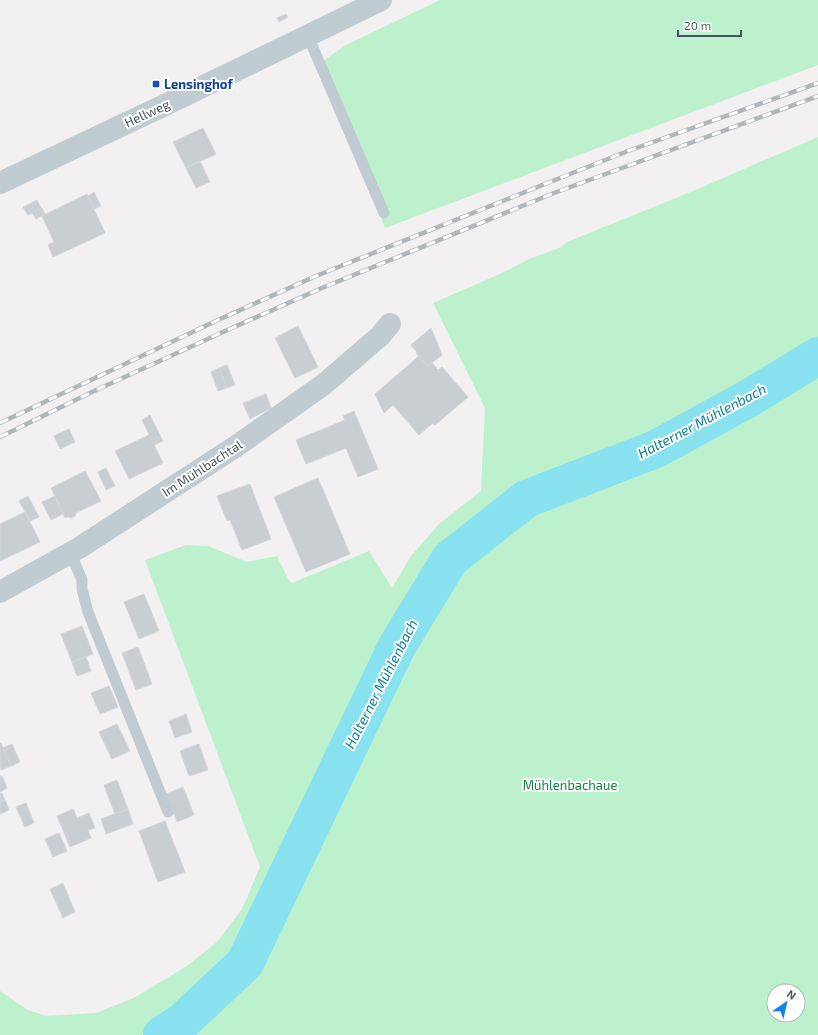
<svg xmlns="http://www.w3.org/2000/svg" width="818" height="1035" font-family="'Exo 2',sans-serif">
	<rect width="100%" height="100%" fill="#f2f0f0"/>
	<g fill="#bdf1cd" fill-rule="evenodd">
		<polygon points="440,0 818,0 818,65 385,228 320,63 346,45"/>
		<path d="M818,137v898h-818v-44l28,19 18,6 50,-3 38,-15 53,-32 30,-24 25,-33 18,-42 -115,-307 41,-15 22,1 39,16 30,-6 12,25 3,2 77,-32 23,37 19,-32 28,-32 42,-33 4,-83 -52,-105 69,-30 27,-14 30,-11 8,-6 126,-51zM774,991h24v24h-24z"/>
	</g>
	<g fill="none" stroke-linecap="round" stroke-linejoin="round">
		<polyline stroke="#88e2ef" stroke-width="38" points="162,1035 182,1022 245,963 397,646 450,559 526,499 656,449 751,397 818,356"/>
	</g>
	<g fill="#c9ced2" stroke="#d3d6db">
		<polygon points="286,14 288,17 279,22 277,18"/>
		<polygon points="203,128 216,154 186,168 173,142"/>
		<polygon points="200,161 210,182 196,188 186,168"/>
		<polygon points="94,192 101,206 94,209 87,194 88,196"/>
		<polygon points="87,194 105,233 53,257 48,245 54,242 42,216"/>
		<polygon points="37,200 41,208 28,215 23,207"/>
		<polygon points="42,208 45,214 36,219 32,213 28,215"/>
		<polygon points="298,326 318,367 295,378 275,338"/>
		<polygon points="431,328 442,355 428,366 416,353 417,352 411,345"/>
		<polygon points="419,356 428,366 432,363 438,370 442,367 468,397 435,425 433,423 419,435 393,405 384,413 375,394"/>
		<polygon points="227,365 235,385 227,388 219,368"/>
		<polygon points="219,368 227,388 218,391 211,372"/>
		<polygon points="266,394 271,408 250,419 243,403"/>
		<polygon points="354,411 378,469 358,477 346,448 306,464 296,440 345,420 343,416"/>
		<polygon points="150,415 163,441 154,445 142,420"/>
		<polygon points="69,429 75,442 60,449 54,436"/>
		<polygon points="149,435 163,463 129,479 115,451"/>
		<polygon points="106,468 115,486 106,490 98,472"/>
		<polygon points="85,471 101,501 76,513 75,516 71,518 68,517 65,518 51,488"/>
		<polygon points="318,478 350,554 306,572 274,497"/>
		<polygon points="250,484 271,539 242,550 230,520 227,521 217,496"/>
		<polygon points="28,496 39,517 30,521 19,501"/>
		<polygon points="55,496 63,514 51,520 42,502"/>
		<polygon points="25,512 40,542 0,561 0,524"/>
		<polygon points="144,594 159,631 139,639 124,602"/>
		<polygon points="82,626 93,654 72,662 61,634"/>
		<polygon points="138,647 152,684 136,690 122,653"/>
		<polygon points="86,657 91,671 77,676 72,662"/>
		<polygon points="109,686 118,707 100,714 91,693"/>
		<polygon points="186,714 192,732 175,738 169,721"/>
		<polygon points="117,724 130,751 112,759 99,732"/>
		<polygon points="0,743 1,743 11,766 1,770 0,767"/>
		<polygon points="12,744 20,762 11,766 3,748"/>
		<polygon points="199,744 208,770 189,776 180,751"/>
		<polygon points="0,776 2,776 7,788 0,792"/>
		<polygon points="117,780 128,809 115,814 104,785"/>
		<polygon points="183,787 194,815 177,822 166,794"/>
		<polygon points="2,793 5,800 0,802 0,794"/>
		<polygon points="5,800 9,810 0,814 0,802"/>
		<polygon points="26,803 34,823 25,827 16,807"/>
		<polygon points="73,809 77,818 89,813 95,828 88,830 91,838 70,847 57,816"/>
		<polygon points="128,809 133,824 106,834 101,819"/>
		<polygon points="165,821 185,872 158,882 139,831"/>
		<polygon points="59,833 67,851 53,857 45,839"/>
		<polygon points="63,883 75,912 63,918 50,889"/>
	</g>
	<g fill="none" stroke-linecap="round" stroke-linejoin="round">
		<g stroke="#c0cbd2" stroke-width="11">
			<polyline points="308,36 384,213"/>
			<polyline points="70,552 82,580 82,589 88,612 168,812"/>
		</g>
		<polyline stroke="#c0cbd2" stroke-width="22" points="0,592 43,568 79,548 235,447 323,385 380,336 390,324"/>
		<polyline stroke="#c0cbd2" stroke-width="22" points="0,183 167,104 381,0"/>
		<defs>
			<g id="rail">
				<polyline points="0,423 218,320 316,276 550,182 628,151 818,83"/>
				<polyline points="0,437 92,392 223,332 322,288 554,193 818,96"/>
			</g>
		</defs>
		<use href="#rail" stroke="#b1b6ba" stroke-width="4.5"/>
		<use href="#rail" stroke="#fff" stroke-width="3" stroke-dasharray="9" stroke-linecap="butt"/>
	</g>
	<rect fill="#1a4fb4" stroke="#fff" stroke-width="1.5" x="152" y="80" width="8" height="8" rx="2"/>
	<g text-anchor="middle" stroke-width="4" stroke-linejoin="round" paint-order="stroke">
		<g font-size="13" font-weight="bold" fill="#164399" stroke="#fff" text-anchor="start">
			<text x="164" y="89">Lensinghof</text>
		</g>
		<g font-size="13" fill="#47555e" stroke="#fff">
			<text transform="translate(147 113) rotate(-25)" y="5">Hellweg</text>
			<text transform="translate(202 468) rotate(-33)" y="5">Im Mühlbachtal</text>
		</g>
		<g font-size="13" fill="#148342" stroke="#fff">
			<text x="570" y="790">Mühlenbachaue</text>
		</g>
		<g font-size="14" font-style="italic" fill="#097f91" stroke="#fff">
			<text transform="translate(702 421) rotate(-28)" y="5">Halterner Mühlenbach</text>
			<text transform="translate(381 684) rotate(-63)" y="5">Halterner Mühlenbach</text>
		</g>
	</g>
	<g transform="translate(786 1003) rotate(34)"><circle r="19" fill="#ffffff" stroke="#b5bbbf"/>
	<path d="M0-3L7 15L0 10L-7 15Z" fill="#1282e9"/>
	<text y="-6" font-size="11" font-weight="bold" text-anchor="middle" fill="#47555e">N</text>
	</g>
	<path d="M678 30v6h63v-6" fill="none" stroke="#47555e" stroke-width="2"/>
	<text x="684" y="30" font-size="12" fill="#47555e" stroke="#ffffff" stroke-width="3" paint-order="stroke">20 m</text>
</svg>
